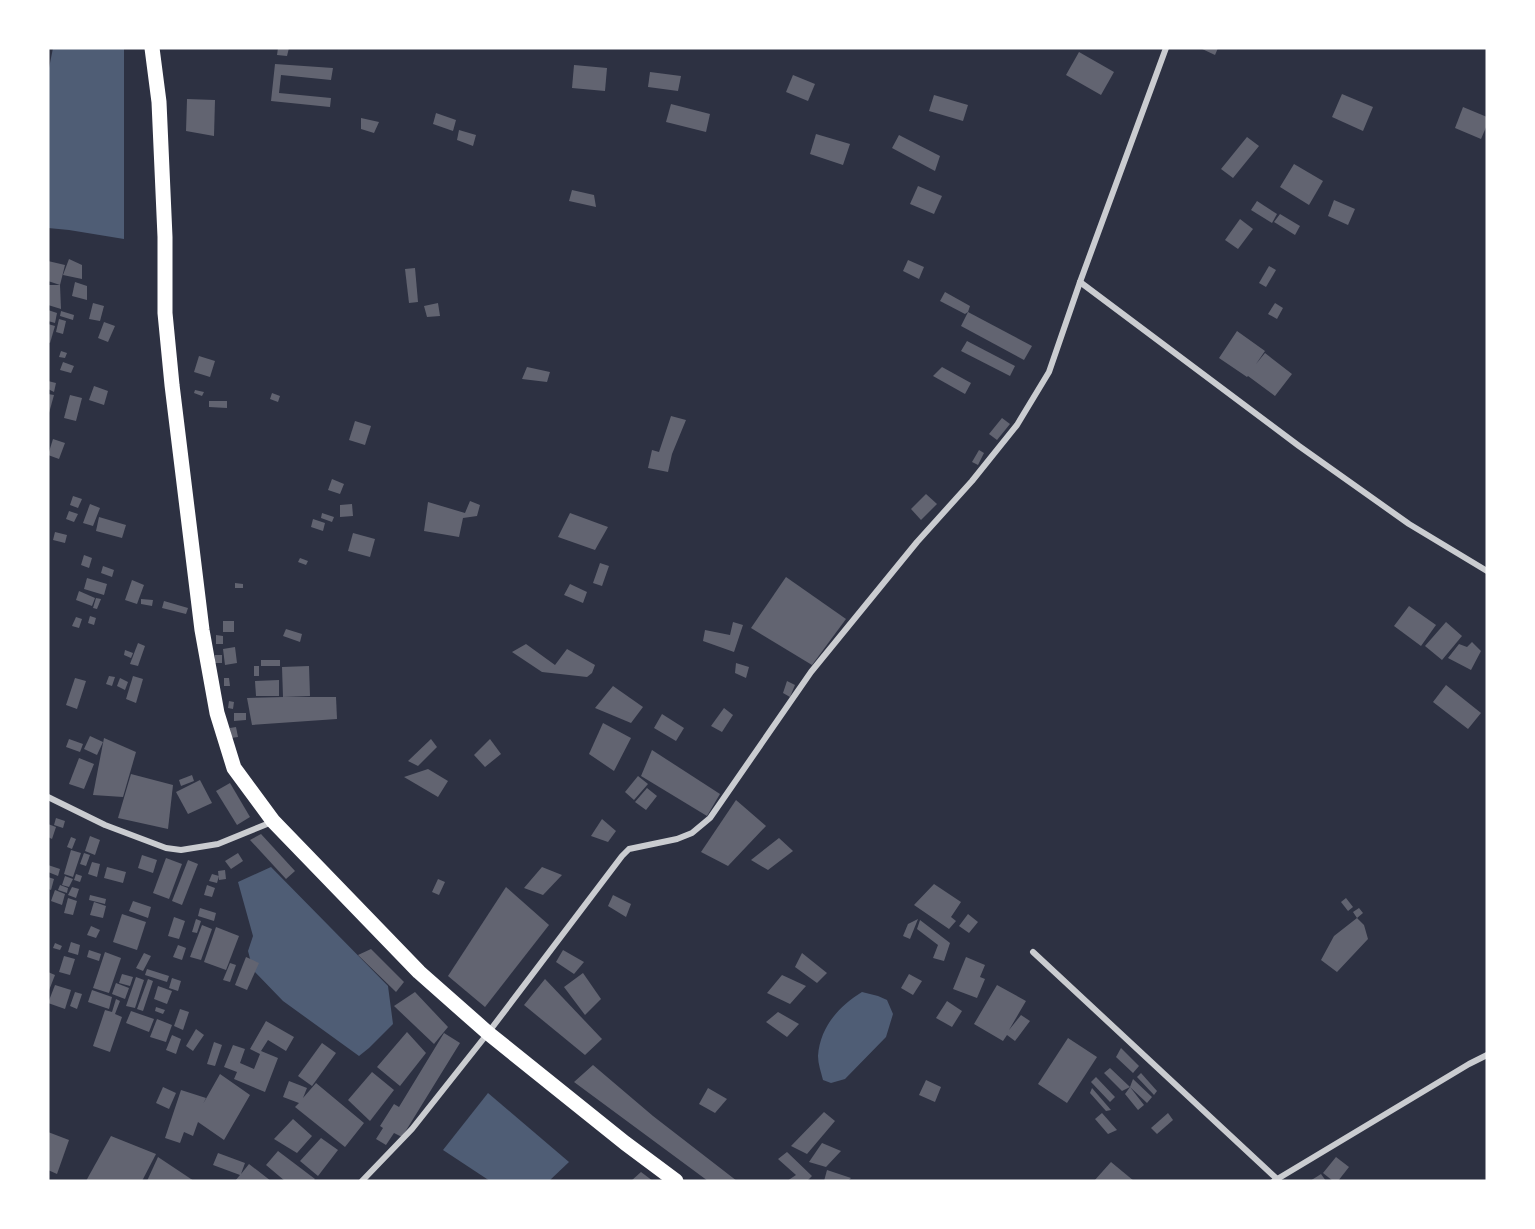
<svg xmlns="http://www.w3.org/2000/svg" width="1535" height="1229" font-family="Overpass,sans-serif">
	<rect width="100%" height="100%" fill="#2d3142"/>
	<g fill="#4f5d75">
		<polygon points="53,48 124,48 124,239 69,230 48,228 48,73"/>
		<polygon points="271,867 388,986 393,1024 369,1048 359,1056 283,1001 253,970 248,951 253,936 238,882"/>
		<path d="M862,992l16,4 9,4 6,14 -7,23 -41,42 -14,4 -8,-3c-2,-8 -5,-16 -5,-24 2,-29 21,-50 44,-64z"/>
		<polygon points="488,1093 569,1162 549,1181 490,1181 443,1150"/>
	</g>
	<g fill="#626471">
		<polygon points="278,48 289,48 287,56 277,55"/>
		<polygon points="1200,48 1218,48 1215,55"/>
		<polygon points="1079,52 1114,72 1101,95 1066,75"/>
		<polygon points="275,64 333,68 331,80 281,75 279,93 331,98 330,107 271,101"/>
		<polygon points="574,65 607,68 605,91 572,88"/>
		<polygon points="650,72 681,76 678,91 648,87"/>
		<polygon points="793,75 815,84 808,101 786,92"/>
		<polygon points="1342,94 1373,107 1363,131 1332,117"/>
		<polygon points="934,95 968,105 963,121 929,111"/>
		<polygon points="187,99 215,100 214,136 186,131"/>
		<polygon points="671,104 710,114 706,132 666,122"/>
		<polygon points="1463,107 1487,117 1487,125 1481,139 1455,128"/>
		<polygon points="436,113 456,120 453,131 433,124"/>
		<polygon points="361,118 379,122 374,133 361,129"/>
		<polygon points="459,130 476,135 473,146 457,140"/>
		<polygon points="816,134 850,144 843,165 810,154"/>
		<polygon points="899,135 940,156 935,171 892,148"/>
		<polygon points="1247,137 1259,146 1233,178 1221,169"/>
		<polygon points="1294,164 1323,181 1309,205 1280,187"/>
		<polygon points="918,186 942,196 934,214 910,204"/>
		<polygon points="572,190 594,195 596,207 569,201"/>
		<polygon points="1334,200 1355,209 1348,225 1328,216"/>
		<polygon points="1257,201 1277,214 1272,223 1251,210"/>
		<polygon points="1280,214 1300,226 1295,235 1274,222"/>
		<polygon points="1240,219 1253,229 1238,249 1225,240"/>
		<polygon points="69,259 82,265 82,279 63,275"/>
		<polygon points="908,260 924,267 919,279 903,271"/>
		<polygon points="48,261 65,265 60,285 48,281"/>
		<polygon points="1269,266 1276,270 1266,287 1259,283"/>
		<polygon points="415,268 418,302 409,303 405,269"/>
		<polygon points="75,282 87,286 87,300 72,296"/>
		<polygon points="49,285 60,285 61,309 48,305"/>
		<polygon points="945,292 970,306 968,312 965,314 940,301"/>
		<polygon points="93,303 104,306 100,321 89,319"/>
		<polygon points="438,303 440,316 427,317 424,306"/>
		<polygon points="1275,303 1283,308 1277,319 1268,314"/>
		<polygon points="48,310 57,313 55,323 48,321"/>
		<polygon points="61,311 74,315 73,320 60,316"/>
		<polygon points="968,312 1032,346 1024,360 961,326"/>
		<polygon points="59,319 66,321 63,334 56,332"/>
		<polygon points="104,322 115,326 108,342 98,338"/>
		<polygon points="48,324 55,326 50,343 48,342"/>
		<polygon points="1237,331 1265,351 1256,364 1265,353 1292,374 1275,396 1248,376 1247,377 1219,358"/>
		<polygon points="967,341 1015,366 1010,376 961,351"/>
		<polygon points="61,351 67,353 65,358 59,357"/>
		<polygon points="199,356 215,361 210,377 194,372"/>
		<polygon points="63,362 74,366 71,373 60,370"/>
		<polygon points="527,367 550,372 547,382 522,379"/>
		<polygon points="942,367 971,383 965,394 933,376"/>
		<polygon points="48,381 56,383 54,392 48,389"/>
		<polygon points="94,386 108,391 104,405 89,400"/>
		<polygon points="195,390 204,392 202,396 194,393"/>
		<polygon points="272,393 280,396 278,402 270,399"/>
		<polygon points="48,394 54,395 49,413 48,413"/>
		<polygon points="70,395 82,398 76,421 64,418"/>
		<polygon points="209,401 227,401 227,408 209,407"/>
		<polygon points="671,416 686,420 672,454 668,472 648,468 652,450 659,452"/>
		<polygon points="1002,418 1010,424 997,440 989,434"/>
		<polygon points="355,421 371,426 365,445 349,440"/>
		<polygon points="53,439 65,443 59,459 48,455"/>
		<polygon points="979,450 984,453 978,465 972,462"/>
		<polygon points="332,479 344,484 340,494 328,490"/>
		<polygon points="926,494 937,504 921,520 911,509"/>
		<polygon points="73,496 82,499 78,508 70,505"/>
		<polygon points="470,501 480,505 477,516 463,518 459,537 424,531 428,502 465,513"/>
		<polygon points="90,504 100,508 93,526 83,523"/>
		<polygon points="352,504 353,516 340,517 340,505"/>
		<polygon points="69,511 78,514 74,522 66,519"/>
		<polygon points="322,513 334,517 332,522 321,518"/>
		<polygon points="570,513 608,527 595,550 558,537"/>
		<polygon points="99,517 126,525 122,538 96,531"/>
		<polygon points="313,519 325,523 323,531 311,527"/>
		<polygon points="55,532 67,535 65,543 53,540"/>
		<polygon points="353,533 375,539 370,557 348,551"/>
		<polygon points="84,555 92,558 89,568 81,565"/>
		<polygon points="300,558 308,561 306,565 298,562"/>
		<polygon points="600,563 609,566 602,586 593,583"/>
		<polygon points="103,566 114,570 112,577 101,573"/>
		<polygon points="786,577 846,619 812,665 751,628"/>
		<polygon points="87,578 107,584 104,595 84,589"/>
		<polygon points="132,580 144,585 137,604 125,600"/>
		<polygon points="235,583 243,584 243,588 235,588"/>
		<polygon points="570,584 587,592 583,603 564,595"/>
		<polygon points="79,591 95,598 92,606 76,600"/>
		<polygon points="96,598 101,599 97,609 93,608"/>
		<polygon points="141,599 153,600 152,606 141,604"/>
		<polygon points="164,601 188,608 186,614 162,608"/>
		<polygon points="1409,606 1436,625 1421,646 1394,626"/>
		<polygon points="90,616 96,618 94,625 88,623"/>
		<polygon points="76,617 82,619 79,628 72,626"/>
		<rect x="223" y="621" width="11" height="11"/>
		<polygon points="733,622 743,625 734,652 703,641 705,630 730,635"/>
		<polygon points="1446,622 1462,636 1442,660 1425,646"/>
		<polygon points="286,629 302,634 300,642 283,636"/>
		<polygon points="216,635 223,636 223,644 216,644"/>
		<polygon points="1472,642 1481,651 1471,670 1448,658 1459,644 1467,647"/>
		<polygon points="138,643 145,646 138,666 130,664"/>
		<polygon points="526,644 555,665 567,649 595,665 592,673 587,677 542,672 512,652"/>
		<polygon points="235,647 237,663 225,665 223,649"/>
		<polygon points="125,650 133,653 131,658 124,655"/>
		<rect x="215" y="655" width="7" height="8"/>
		<rect x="261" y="660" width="19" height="6"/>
		<polygon points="736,663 749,667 746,678 735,673"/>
		<rect x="254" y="666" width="5" height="10"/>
		<polygon points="309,666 310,696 283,697 282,667"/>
		<polygon points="109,676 115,677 112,686 106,684"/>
		<polygon points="133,676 143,679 136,703 126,699"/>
		<polygon points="75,678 86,681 77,709 66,705"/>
		<polygon points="120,678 128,682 125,690 117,686"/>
		<polygon points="224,678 229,678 230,686 224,686"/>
		<polygon points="279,680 279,696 256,696 255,681"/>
		<polygon points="787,681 795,685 790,697 783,693"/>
		<polygon points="1446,685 1481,713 1468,729 1433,702"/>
		<polygon points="613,686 643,707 631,723 595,708"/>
		<polygon points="284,697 336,697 337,719 252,725 247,698"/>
		<polygon points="229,701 234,702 233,709 228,708"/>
		<polygon points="724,708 733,715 722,732 711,726"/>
		<polygon points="234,713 246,713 246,720 234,721"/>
		<polygon points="662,714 684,728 676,741 654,728"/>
		<polygon points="603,723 631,738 614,771 589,754"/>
		<polygon points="236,727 238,737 231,738 230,728"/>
		<polygon points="90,736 103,742 97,755 84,749"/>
		<polygon points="104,738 136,752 123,797 93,795"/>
		<polygon points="69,739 83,744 80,752 66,747"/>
		<polygon points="431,739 437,747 418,766 408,761"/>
		<polygon points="490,739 501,754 485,767 474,755"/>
		<polygon points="652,750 720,794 707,816 641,776"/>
		<polygon points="79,758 94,764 84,789 69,784"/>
		<polygon points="428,769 448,781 438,797 404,777"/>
		<polygon points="131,774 173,785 168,829 118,818"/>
		<polygon points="192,775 194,781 181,786 179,780"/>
		<polygon points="638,776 648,784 634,800 625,792"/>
		<polygon points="200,780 212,803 188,814 176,792"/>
		<polygon points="230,783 250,817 237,825 216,791"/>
		<polygon points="647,788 657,796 646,810 635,802"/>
		<polygon points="736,800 766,826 728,866 701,852"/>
		<polygon points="56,818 65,821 63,828 54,825"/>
		<polygon points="602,819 616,831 608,842 591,836"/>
		<polygon points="48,824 56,827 52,839 48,837"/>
		<polygon points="261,834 295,871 286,879 250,840"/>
		<polygon points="90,836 100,840 95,855 85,851"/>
		<polygon points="71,837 76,839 72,849 67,847"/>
		<polygon points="779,838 793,851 768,870 751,860"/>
		<polygon points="71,850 81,853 73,877 64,874"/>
		<polygon points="84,853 90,855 86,866 80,864"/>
		<polygon points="238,853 243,861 231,869 225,861"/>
		<polygon points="142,855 157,860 153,873 138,868"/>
		<polygon points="166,858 182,864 169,899 153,893"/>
		<polygon points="188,860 198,864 182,905 172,901"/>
		<polygon points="92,862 100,864 97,877 88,874"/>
		<polygon points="48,865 60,869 58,876 48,872"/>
		<polygon points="107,867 126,872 123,883 104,878"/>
		<polygon points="542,867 562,875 543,895 524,888"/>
		<polygon points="225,870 226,879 219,880 218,871"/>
		<polygon points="76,874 82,876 80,882 74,880"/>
		<polygon points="212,874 219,876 217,883 209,881"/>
		<polygon points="65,876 73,879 69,887 62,885"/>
		<polygon points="48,877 54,879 51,890 48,889"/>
		<polygon points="438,879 445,882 439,895 432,892"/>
		<polygon points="934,884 961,902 951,917 956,921 949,929 914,905"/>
		<polygon points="60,885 68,888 67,893 58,890"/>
		<polygon points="207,885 215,888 212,897 204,895"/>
		<polygon points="72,887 79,889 76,898 68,895"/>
		<polygon points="506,887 549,925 485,1007 448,976"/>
		<polygon points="55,890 65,894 62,905 51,901"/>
		<polygon points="90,895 106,899 105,904 89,900"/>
		<polygon points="613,895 631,904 626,917 608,906"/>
		<polygon points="68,898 77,901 73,915 64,913"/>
		<polygon points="1346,898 1353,907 1348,911 1341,902"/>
		<polygon points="133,901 151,907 148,918 129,911"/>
		<polygon points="94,902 106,906 103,918 90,915"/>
		<polygon points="200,908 216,913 214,921 198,916"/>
		<polygon points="1359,908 1363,913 1357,918 1364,925 1368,939 1337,972 1321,960 1334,936 1357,918 1353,912"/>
		<polygon points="122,914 146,922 137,950 113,942"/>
		<polygon points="968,914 978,922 969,933 959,926"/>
		<polygon points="174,917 185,921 179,939 168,936"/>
		<polygon points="196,919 201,921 197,933 192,932"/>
		<polygon points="918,919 910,939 903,936 908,924"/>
		<polygon points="920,920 950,943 944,961 933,958 938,945 917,929"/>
		<polygon points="202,925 212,929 201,960 190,957"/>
		<polygon points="91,926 100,930 96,938 87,935"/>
		<polygon points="216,927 239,936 226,970 204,962"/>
		<polygon points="71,942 80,945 78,955 68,952"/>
		<polygon points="55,943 62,946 60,950 53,948"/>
		<polygon points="178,945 186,948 182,960 173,957"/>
		<polygon points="371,949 404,982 396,992 358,955"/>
		<polygon points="89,950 101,954 99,961 87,957"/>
		<polygon points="563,950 584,962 574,974 556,962"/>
		<polygon points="105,952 121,958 109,993 93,988"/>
		<polygon points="144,953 151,956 143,971 136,968"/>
		<polygon points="802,953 827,973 817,983 795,967"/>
		<polygon points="64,956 75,959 70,975 59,972"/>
		<polygon points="246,957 259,963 247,990 235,985"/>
		<polygon points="966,957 985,965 980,977 985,979 977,998 953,989"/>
		<polygon points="230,963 236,965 230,982 223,980"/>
		<polygon points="147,969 169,976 167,982 145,975"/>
		<polygon points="48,972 55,975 48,993"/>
		<polygon points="583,973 601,999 585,1015 564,987"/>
		<polygon points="122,974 133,977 130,986 119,983"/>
		<polygon points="909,974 922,981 913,995 901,988"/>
		<polygon points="782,975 806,986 790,1004 767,993"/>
		<polygon points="136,977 144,980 135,1008 126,1006"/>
		<polygon points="172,978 181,981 178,991 169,988"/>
		<polygon points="148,979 153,981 143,1011 137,1009"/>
		<polygon points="545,979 602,1039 585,1055 524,1005"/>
		<polygon points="116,983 129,988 125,999 112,994"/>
		<polygon points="55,985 71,990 65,1009 48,1003"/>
		<polygon points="997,985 1026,1001 1009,1030 1021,1015 1030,1021 1015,1041 1007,1035 1003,1041 974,1024"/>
		<polygon points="158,986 172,991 167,1004 154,999"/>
		<polygon points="92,990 112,997 109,1009 88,1002"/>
		<polygon points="75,992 82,994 77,1009 70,1006"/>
		<polygon points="415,992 448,1027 434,1044 394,1006"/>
		<polygon points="116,999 120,1001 115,1014 122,1017 110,1052 93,1046 105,1010 112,1012"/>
		<polygon points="947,1001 962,1011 952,1027 936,1018"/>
		<polygon points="156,1007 165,1010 163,1014 155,1011"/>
		<polygon points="180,1009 189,1012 183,1030 174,1026"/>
		<polygon points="131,1011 154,1019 149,1032 126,1023"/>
		<polygon points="778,1012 799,1024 787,1037 766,1022"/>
		<polygon points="157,1019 172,1025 166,1042 150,1037"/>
		<polygon points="266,1021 294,1037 286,1051 268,1040 261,1051 278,1058 265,1092 234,1079 237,1072 224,1067 233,1045 245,1049 240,1063 254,1069 260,1054 250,1049"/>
		<polygon points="196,1029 204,1035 193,1051 186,1046"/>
		<polygon points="407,1032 426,1053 400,1086 377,1067"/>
		<polygon points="444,1033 460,1043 402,1137 394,1133 386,1145 376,1139 383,1128 380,1126 394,1104 399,1107"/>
		<polygon points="172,1035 181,1039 176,1054 166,1050"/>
		<polygon points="1068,1038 1097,1057 1067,1103 1038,1084"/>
		<polygon points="214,1042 222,1045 215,1066 207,1064"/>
		<polygon points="322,1043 336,1053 312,1086 298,1076"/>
		<polygon points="1121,1048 1139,1066 1133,1073 1116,1057"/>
		<polygon points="593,1065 653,1116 737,1181 708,1181 574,1082"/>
		<polygon points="1110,1068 1130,1087 1133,1079 1152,1097 1147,1103 1130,1087 1144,1105 1138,1110 1125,1094 1130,1087 1122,1091 1104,1073"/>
		<polygon points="372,1072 394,1090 370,1121 348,1100"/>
		<polygon points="1141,1073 1157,1091 1154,1095 1137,1077"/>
		<polygon points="220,1074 250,1095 224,1140 198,1122 193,1136 184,1132 180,1143 165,1138 181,1090 206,1098 203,1104"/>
		<polygon points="1096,1077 1115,1097 1110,1102 1091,1082"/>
		<polygon points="926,1080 941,1087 935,1102 919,1095"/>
		<polygon points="289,1081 307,1088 303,1098 316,1083 364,1123 345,1147 295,1107 299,1103 283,1097"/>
		<polygon points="163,1087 176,1093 169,1109 156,1103"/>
		<polygon points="708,1088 727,1099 715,1113 699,1104"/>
		<polygon points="1092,1088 1111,1110 1106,1111 1090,1093"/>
		<polygon points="824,1112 835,1121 807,1154 791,1146"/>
		<polygon points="1102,1113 1117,1130 1108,1134 1095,1119"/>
		<polygon points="1168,1113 1173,1120 1157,1134 1151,1128"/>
		<polygon points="293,1119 312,1136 297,1153 274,1139"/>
		<polygon points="48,1132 69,1140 57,1174 48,1170"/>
		<polygon points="111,1136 156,1154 142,1181 86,1181"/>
		<polygon points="321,1138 338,1150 318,1176 300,1161"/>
		<polygon points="822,1143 841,1151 826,1167 809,1162"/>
		<polygon points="278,1151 315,1179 313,1181 285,1181 266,1165"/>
		<polygon points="787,1152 812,1176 807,1181 787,1181 796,1175 778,1159"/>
		<polygon points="218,1153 245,1163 241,1174 249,1164 271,1181 235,1181 240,1175 213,1165"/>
		<polygon points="158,1157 194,1181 147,1181"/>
		<polygon points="1336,1157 1349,1167 1338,1181 1333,1181 1323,1173"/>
		<polygon points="1111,1162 1134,1181 1094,1181"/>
		<polygon points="827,1170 851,1178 848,1181 824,1181"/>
		<polygon points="641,1172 653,1181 631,1181"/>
		<polygon points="1321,1174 1326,1181 1310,1181"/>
	</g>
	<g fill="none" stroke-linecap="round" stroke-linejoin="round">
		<g stroke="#caccd0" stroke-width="6">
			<polyline points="1080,282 1299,446 1409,524 1487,571"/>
			<polyline points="48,797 105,825 166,848 181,850 218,844 272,822"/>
			<polyline points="1033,952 1277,1179"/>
			<polyline points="362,1181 412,1129 488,1033 622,856 629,849 677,839 692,833 710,818 811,672 917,542 972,481 1017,425 1049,372 1080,282 1166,48"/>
			<polyline points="1274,1181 1469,1064 1487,1055"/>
		</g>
		<polyline stroke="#fff" stroke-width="15" points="152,48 159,102 165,237 165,313 172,385 202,630 217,713 234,768 273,821 419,972 488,1033 625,1143 676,1181"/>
	</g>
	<rect width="1535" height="1229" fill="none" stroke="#ffffff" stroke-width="99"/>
</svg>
